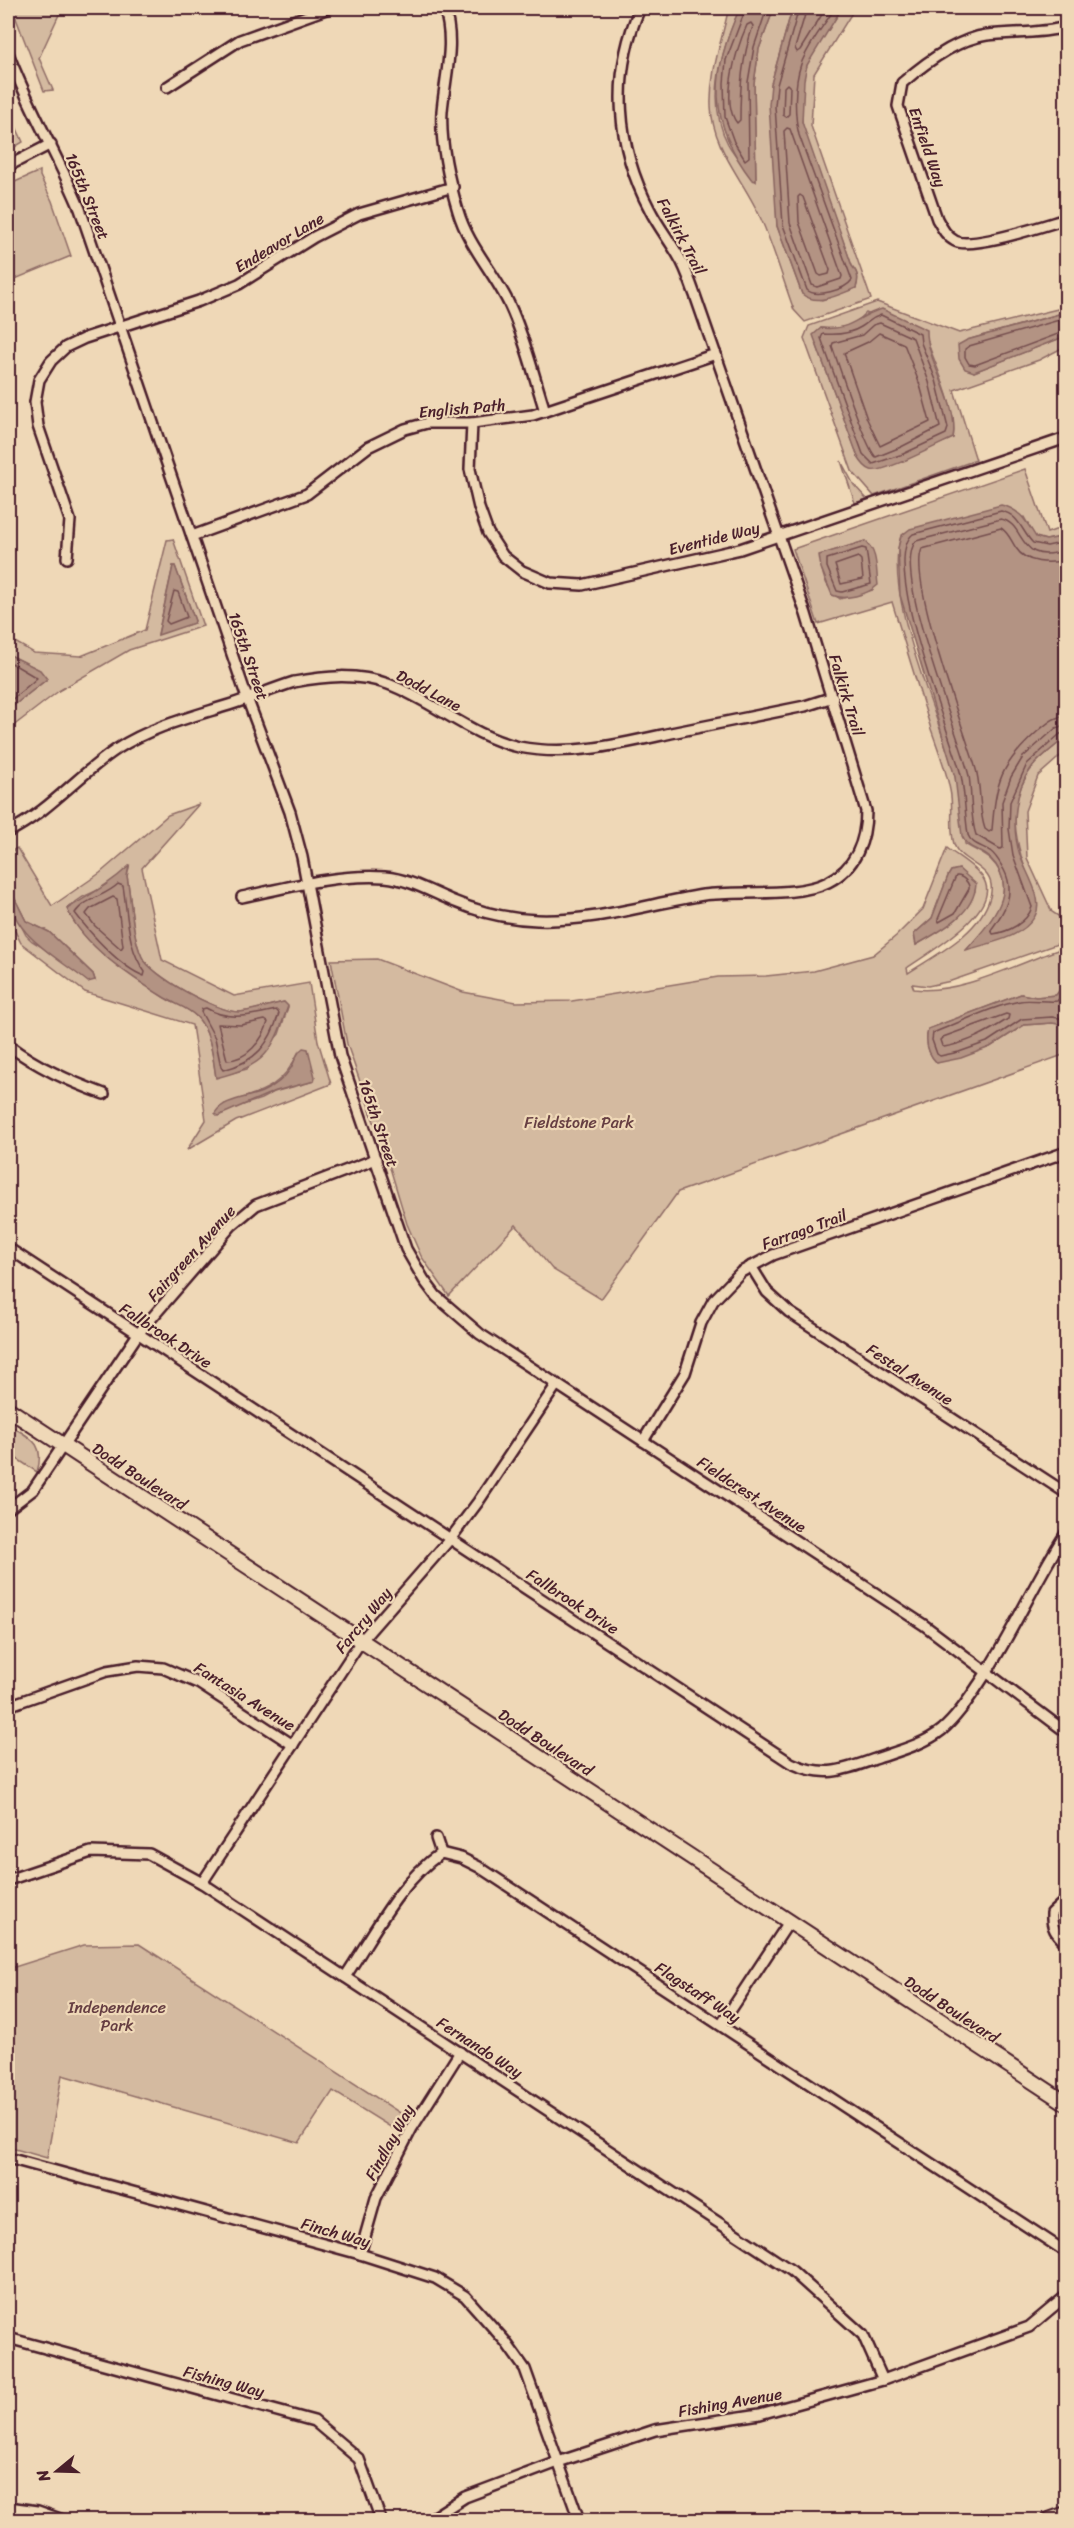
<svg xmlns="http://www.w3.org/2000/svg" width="1074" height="2528" font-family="Sriracha,sans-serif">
	<rect width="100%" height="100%" fill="#efd8b7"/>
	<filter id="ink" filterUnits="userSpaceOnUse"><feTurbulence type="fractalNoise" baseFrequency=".0167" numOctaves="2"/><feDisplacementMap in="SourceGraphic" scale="12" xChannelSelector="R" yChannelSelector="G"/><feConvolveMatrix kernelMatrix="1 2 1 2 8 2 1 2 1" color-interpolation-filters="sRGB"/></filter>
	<g filter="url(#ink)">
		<g fill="#d4baa0" stroke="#8f6c66" stroke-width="1.5" fill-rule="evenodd">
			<polygon points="12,8 62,8 39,58 53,90 44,91"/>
			<path d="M736,8h9l-6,2c-18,41 -33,92 -11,134 7,13 19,25 28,37l-2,-98 5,-34 15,-41h20l-5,12 -18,64 6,142 25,68 20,6 34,-12c3,-9 2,-15 -4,-22l-48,-134c-4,-19 -5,-51 4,-69 10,-19 23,-37 34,-55h16l-5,3 -39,63 -3,52 60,173 -66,23 -11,-12c-11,-30 -20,-62 -33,-91 -16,-38 -49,-70 -50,-113 -1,-35 10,-62 17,-95z"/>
			<polygon points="8,109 23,142 8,151"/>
			<polygon points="40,171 40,176 52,201 71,256 8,282 8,185"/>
			<path d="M877,302l82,31 107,-26v5l-99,28 7,32 92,-36v10l-27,14 -85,30 22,70 -102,36 -22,-25 -48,-133 5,-12zM866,313l61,28c9,24 31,73 26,97l-74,32 -21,-14 -41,-110 4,-18c18,2 32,-1 45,-15z"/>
			<polygon points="841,461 854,485 867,499 855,503"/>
			<path d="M1025,469l22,64 19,-7v10l-20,4 -11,-3 -11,-20 -123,19c-19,59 38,178 54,240 5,22 7,46 10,68 8,5 18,9 25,15 33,31 -1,65 -22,90l68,-52c-17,-42 -35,-89 -4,-129 8,-12 24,-22 34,-31v14l-28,25 -13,35 2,47 25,54 14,9v20l-115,40 -23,5 -16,-2 2,5c47,6 108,-28 152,-42v35l-10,13 -20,2 -15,-3 -93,35c-3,13 -1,24 9,34l53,-16 34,-22 28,-2 14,2v29l-388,138 -77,107 -49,-30 -36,-44 -67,71 -28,-40 -14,-32 -16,-53 -44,-127 -16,-84 46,-1 86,33 53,10 56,-1 146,-24 48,-1 48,-5 59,-16 23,-19 27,-27 24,-61c11,9 28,18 36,30 21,32 -55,75 -76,90l1,5c29,-19 72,-40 82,-76 9,-32 -30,-32 -36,-53 -5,-17 0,-37 -4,-54 -4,-21 -12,-41 -19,-61 -13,-43 -26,-85 -39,-127l-74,22 -25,-75zM865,541l8,49 -33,9c-16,-13 -18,-24 -20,-44zM959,869l16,22c-17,32 -29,36 -59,54l-2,-11 18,-16 16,-42 3,-5z"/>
			<path d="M173,539l30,87 -74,24 -69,40 -52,40v-20l39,-31 -7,-9 -32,-16v-16l26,15 47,3 64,-26 22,-90zM173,566h2l20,55 -1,2 -36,11z"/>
			<path d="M199,804l-57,64 20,92 72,36 75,-13 9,58 13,43 -95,37 -49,29 19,-30 -14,-95 -107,-33 -64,-49 -13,-26v-17l18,35 6,6 63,39 -2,-6 -44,-42 -23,-11 -18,-36v-32l9,-5 35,58 48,-33 68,-58zM129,867l-2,9c4,23 5,60 15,81 9,19 75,55 97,55 15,-1 31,-7 45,-10l4,5 -9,27 -32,35 -31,8c-3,-19 -5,-45 -19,-60 -8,-9 -22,-13 -32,-19 -33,-20 -83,-53 -98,-90l16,-11 26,-12zM299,1051l15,30 -40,11 -13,7 -30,10 -6,-5c36,-12 58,-16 74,-53z"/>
			<path d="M8,1424c22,14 38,18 29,48l-29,-19z"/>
			<polygon points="139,1944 408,2118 400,2133 333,2091 299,2143 62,2075 47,2158 8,2147 8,1969 84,1945"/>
		</g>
		<g fill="#b39383" stroke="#896560" stroke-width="1.5">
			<path d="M745,8h29l-15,41 -5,34 2,98 -4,-1c-44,-57 -42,-106 -13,-170z"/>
			<path d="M794,8h48l-35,57 -3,15 -2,42 50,144c6,7 7,12 4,22 -16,6 -39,19 -54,6l-25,-68 -8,-121 2,-21 18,-64z"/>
			<path d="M882,309l45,21c-1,32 33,74 26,108 -14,6 -70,36 -82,32 -6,-2 -10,-8 -13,-13l-45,-122 8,-7c31,3 35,-12 61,-19z"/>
			<polygon points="1066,312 1066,336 974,372 965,369 959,359 958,345 967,340"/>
			<path d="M1001,505c19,4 25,16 35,32l10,3 20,-4v201c-10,9 -25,19 -34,30 -18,23 -21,61 -12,88 5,17 25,44 15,61 -12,22 -46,27 -69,34 22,-25 57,-60 24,-92 -10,-9 -23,-9 -28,-22l-7,-59 -55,-182 -2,-47 3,-12 9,-7z"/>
			<path d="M865,541c13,10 11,29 13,44 -11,10 -33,16 -46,10l-11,-27 -2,-13z"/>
			<polygon points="173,566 175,566 195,621 194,623 158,635"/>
			<polygon points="8,654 40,670 47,679 8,710"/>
			<path d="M129,866l-2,10c4,23 5,60 15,81 9,19 75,55 97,55 14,-1 31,-7 45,-10l4,4c-16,47 -22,59 -72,72 -3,-20 -5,-46 -19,-61 -8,-9 -22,-13 -32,-19 -35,-22 -81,-51 -98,-89 22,-14 43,-25 62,-43z"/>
			<path d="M959,869l17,15c-2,31 -36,47 -60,61l-2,-11 18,-16 16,-42 3,-5z"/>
			<path d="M8,885l18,36 23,11 44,42 2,6 -7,2c-33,-27 -81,-48 -80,-97z"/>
			<path d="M1066,982v43l-14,-2 -28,2 -34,22 -29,11 -24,5c-10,-10 -12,-21 -9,-34l93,-35 15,3 20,-2z"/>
			<path d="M303,1048l5,1 7,28 -1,4c-13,4 -26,6 -38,10 -20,8 -39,17 -58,25l-3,-3c8,-14 33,-15 47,-21 11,-5 22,-13 29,-24 4,-7 5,-15 12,-20z"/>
		</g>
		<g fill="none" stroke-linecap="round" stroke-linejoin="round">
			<g stroke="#744d4e" stroke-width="1.5">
				<polyline points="746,8 726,60 724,83 725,117 734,142 745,160 749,157 748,82 754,47 767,8"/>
				<path d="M799,8l-22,77 -2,21 8,119 24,65c9,8 38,0 45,-10l-53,-145c-5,-21 -5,-50 2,-71 7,-19 23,-39 34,-56"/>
				<polyline points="807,8 795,48 797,52 800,50 826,8"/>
				<path d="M751,23l2,3c-11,32 -13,61 -13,94l-3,3c-17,-21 0,-76 10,-98z"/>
				<polygon points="787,84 790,87 789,114 786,117 783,115 784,87"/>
				<polygon points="787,128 790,129 842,276 841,279 817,287 812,285 790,223 784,131"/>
				<polygon points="800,195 803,197 830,270 829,274 821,276 818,274 799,222 798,197"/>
				<path d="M881,315l39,19 1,9 15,37 12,48 -2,6 -43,20 -30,10 -10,-10 -42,-116 2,-4c13,1 27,0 38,-7 8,-5 10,-9 20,-12z"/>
				<polyline points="1066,318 969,346 965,349 965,357 969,364 975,365 1066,331"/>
				<path d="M880,323l33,15 16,44 11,45 -39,20 -25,10c-10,-7 -38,-94 -44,-111l1,-3 29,-8 11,-10z"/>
				<polygon points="879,333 904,344 920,385 930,422 880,446 867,419 844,353 868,342"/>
				<path d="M1066,542l-19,4 -14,-3c-12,-12 -13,-28 -32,-32l-88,23c-34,27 38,200 48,241 4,20 4,40 7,60 3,9 14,11 22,16 7,5 10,12 14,19 12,23 1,41 -13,60l2,4c15,-2 34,-11 39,-27l-19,-52 -4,-26 1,-27 17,-38 33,-30 6,-1"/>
				<polygon points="862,548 866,549 871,584 842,592 837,591 827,567 827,559"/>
				<path d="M1066,550c-50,17 -39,-26 -65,-31l-85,22c-26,28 44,195 53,235 3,19 1,41 7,59l24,14 3,-1 -1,-46 9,-25 12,-20 33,-29 10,-3"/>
				<polygon points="858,557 861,560 863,579 841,584 835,565"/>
				<path d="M1066,560c-16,4 -40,4 -50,-12 -5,-7 -7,-15 -15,-20l-79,21c-14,29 41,179 53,217 7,20 3,44 10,63l4,3 3,-2c4,-49 8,-65 46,-99 9,-7 16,-15 28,-15"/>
				<polygon points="174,591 178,592 187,617 169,624 166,621"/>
				<polyline points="8,661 37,678 8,703"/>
				<path d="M956,876c6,-1 14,7 13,13l-14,24 -16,9 -1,-3z"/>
				<path d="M118,884l5,2c5,30 4,62 22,86l-1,4c-24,-9 -54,-43 -69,-63 9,-14 31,-17 43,-29z"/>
				<polygon points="113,897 117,899 123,946 121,949 95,926 86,914 90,909"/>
				<path d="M1066,991l-9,10c-11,1 -29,-2 -37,0 -27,5 -54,19 -80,29l-7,3 -1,7 5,14 3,2 19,-4 28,-10 35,-23 30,-2 14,2"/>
				<path d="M206,1008c23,14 45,7 70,2l3,3c-9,31 -23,49 -56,57l-2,-3 -6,-29 -14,-26 1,-3z"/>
				<path d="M1006,1014l3,1 -1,4c-20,13 -40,24 -64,28l-2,-1 -2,-6 3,-3z"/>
				<path d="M265,1020l3,2c-5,18 -21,38 -41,38l-9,-36 23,1z"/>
			</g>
			<defs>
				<g id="street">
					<path d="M444,8c12,34 1,68 -2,103 -2,31 7,70 16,100 10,35 37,62 52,95 15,32 24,71 35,105"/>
					<path d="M1066,27c-26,7 -52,5 -79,8 -30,4 -62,28 -85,48l-4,23 39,113c5,9 9,17 18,22 17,9 90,-16 111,-22"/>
					<path d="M8,53c20,54 50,103 72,156l167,489 43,114 12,45 38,199 66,193 18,31 12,16 44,38 444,291 142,107"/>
					<polyline points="167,87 240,40 329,8"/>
					<polyline points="8,166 51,144"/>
					<polyline points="472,423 470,469 479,508 488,533 503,556 522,571 550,583 582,585 740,549 1066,438"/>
					<polyline points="192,536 307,494 368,447 405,429 427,423 472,423 533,415 716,354"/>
					<polyline points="67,558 70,520 38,426 35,402 39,380 51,361 66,347 85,338 199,301 239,284 314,237 359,214 453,187"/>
					<path d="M8,832c42,-21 71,-58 109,-83 34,-22 74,-32 112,-44 22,-7 43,-16 65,-23 31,-6 63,-9 94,2 46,17 82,52 131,63 51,10 102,-3 152,-14 45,-9 89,-18 134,-27l28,-9"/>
					<path d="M242,897c47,-10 94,-23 143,-20 24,2 46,15 68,24 26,11 56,18 84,19 56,2 111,-16 166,-25 36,-5 94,3 125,-13 28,-14 38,-42 38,-71l-60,-197 -111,-319c-5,-13 -9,-27 -16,-38 -9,-16 -21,-31 -29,-47 -34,-64 -39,-136 -10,-202"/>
					<path d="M8,1045c29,22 61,36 96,49"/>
					<path d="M8,1248l783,515c33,15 51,8 84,-4 23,-8 48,-14 67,-29 15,-13 26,-30 37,-46 33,-49 55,-102 87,-151"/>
					<polyline points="751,1266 767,1292 789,1312 1066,1493"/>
					<polyline points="643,1441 685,1373 701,1323 713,1301 741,1272 773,1255 1066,1152"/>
					<polyline points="8,1509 33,1490 138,1334 232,1225 256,1205 376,1159"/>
					<polyline points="8,1706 107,1671 138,1666 163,1668 198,1683 293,1745"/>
					<polyline points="436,1838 441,1853"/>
					<polyline points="8,1880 91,1852 149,1854 202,1883 792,2271 863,2335 883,2380"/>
					<polyline points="202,1883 361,1641 451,1538 478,1502 557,1384"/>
					<path d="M1066,1900l-14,13c-1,15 4,21 14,30"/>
					<path d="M345,1977c29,-43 53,-94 96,-124l20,5 18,9 587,385"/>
					<polyline points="721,2025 789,1922"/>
					<polyline points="8,2158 360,2254 435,2278 465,2296 505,2341 525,2369 579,2520"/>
					<polyline points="360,2254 376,2198 412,2128 460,2052"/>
					<polyline points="8,2338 314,2421 359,2459 381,2520"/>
					<polyline points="8,2507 38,2511 63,2520"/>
					<polyline points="429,2520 465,2497 558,2462 655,2430 760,2414 883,2380 1029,2327 1066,2296"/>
				</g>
				<g id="secondary">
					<polyline points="8,1409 1066,2103"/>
					<polyline points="1049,2520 1066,2514"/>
				</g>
			</defs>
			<use href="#street" stroke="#4a1f2b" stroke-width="14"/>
			<use href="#secondary" stroke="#4a1f2b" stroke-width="18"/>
			<use href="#street" stroke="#efd8b7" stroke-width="9"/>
			<use href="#secondary" stroke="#efd8b7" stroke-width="14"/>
		</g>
	</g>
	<g text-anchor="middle" stroke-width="4.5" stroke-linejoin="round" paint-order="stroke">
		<g font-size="16" fill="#4a1f2b" stroke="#efd8b7">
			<text transform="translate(928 147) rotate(71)" y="6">Enfield Way</text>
			<text transform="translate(88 196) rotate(68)" y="6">165th Street</text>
			<text transform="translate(682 236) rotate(62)" y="6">Falkirk Trail</text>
			<text transform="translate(279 242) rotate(-31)" y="6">Endeavor Lane</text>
			<text transform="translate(462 408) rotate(-5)" y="6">English Path</text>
			<text transform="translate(714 538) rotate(-14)" y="6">Eventide Way</text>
			<text transform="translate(249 656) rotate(71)" y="6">165th Street</text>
			<text transform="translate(429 690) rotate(28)" y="6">Dodd Lane</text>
			<text transform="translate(847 695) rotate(73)" y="6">Falkirk Trail</text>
			<text transform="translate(379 1123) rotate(71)" y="6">165th Street</text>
			<text transform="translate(804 1229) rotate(-20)" y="6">Farrago Trail</text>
			<text transform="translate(191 1253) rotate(-48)" y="6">Fairgreen Avenue</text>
			<text transform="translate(166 1335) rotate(33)" y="6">Fallbrook Drive</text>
			<text transform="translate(910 1374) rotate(33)" y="6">Festal Avenue</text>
			<text transform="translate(140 1476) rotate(33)" y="6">Dodd Boulevard</text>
			<text transform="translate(752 1494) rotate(33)" y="6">Fieldcrest Avenue</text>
			<text transform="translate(573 1601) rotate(33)" y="6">Fallbrook Drive</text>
			<text transform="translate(363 1620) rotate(-51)" y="6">Farcry Way</text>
			<text transform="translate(245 1696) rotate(32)" y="6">Fantasia Avenue</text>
			<text transform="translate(546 1742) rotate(33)" y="6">Dodd Boulevard</text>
			<text transform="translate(698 1992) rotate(33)" y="6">Flagstaff Way</text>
			<text transform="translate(952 2009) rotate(33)" y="6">Dodd Boulevard</text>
			<text transform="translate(480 2047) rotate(33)" y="6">Fernando Way</text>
			<text transform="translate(389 2142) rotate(-61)" y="6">Findlay Way</text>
			<text transform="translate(336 2232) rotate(16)" y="6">Finch Way</text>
			<text transform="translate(224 2381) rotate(15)" y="6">Fishing Way</text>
			<text transform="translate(730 2402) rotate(-10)" y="6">Fishing Avenue</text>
		</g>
		<g font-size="16" fill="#663e42" stroke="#efd8b7">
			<text x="579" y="1128">Fieldstone Park</text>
			<text x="117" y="2013">Independence<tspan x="117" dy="18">Park</tspan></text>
		</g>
	</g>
	<rect width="1074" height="2528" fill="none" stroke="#efd8b7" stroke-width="30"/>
	<rect x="15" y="15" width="1044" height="2498" fill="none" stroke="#4a1f2b" stroke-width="2" filter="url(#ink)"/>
	<g transform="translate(57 2471) rotate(251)" stroke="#efd8b7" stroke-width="4.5" paint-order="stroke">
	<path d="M0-4.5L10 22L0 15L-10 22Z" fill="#4a1f2b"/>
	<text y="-9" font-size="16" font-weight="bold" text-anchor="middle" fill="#4a1f2b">N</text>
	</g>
</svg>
